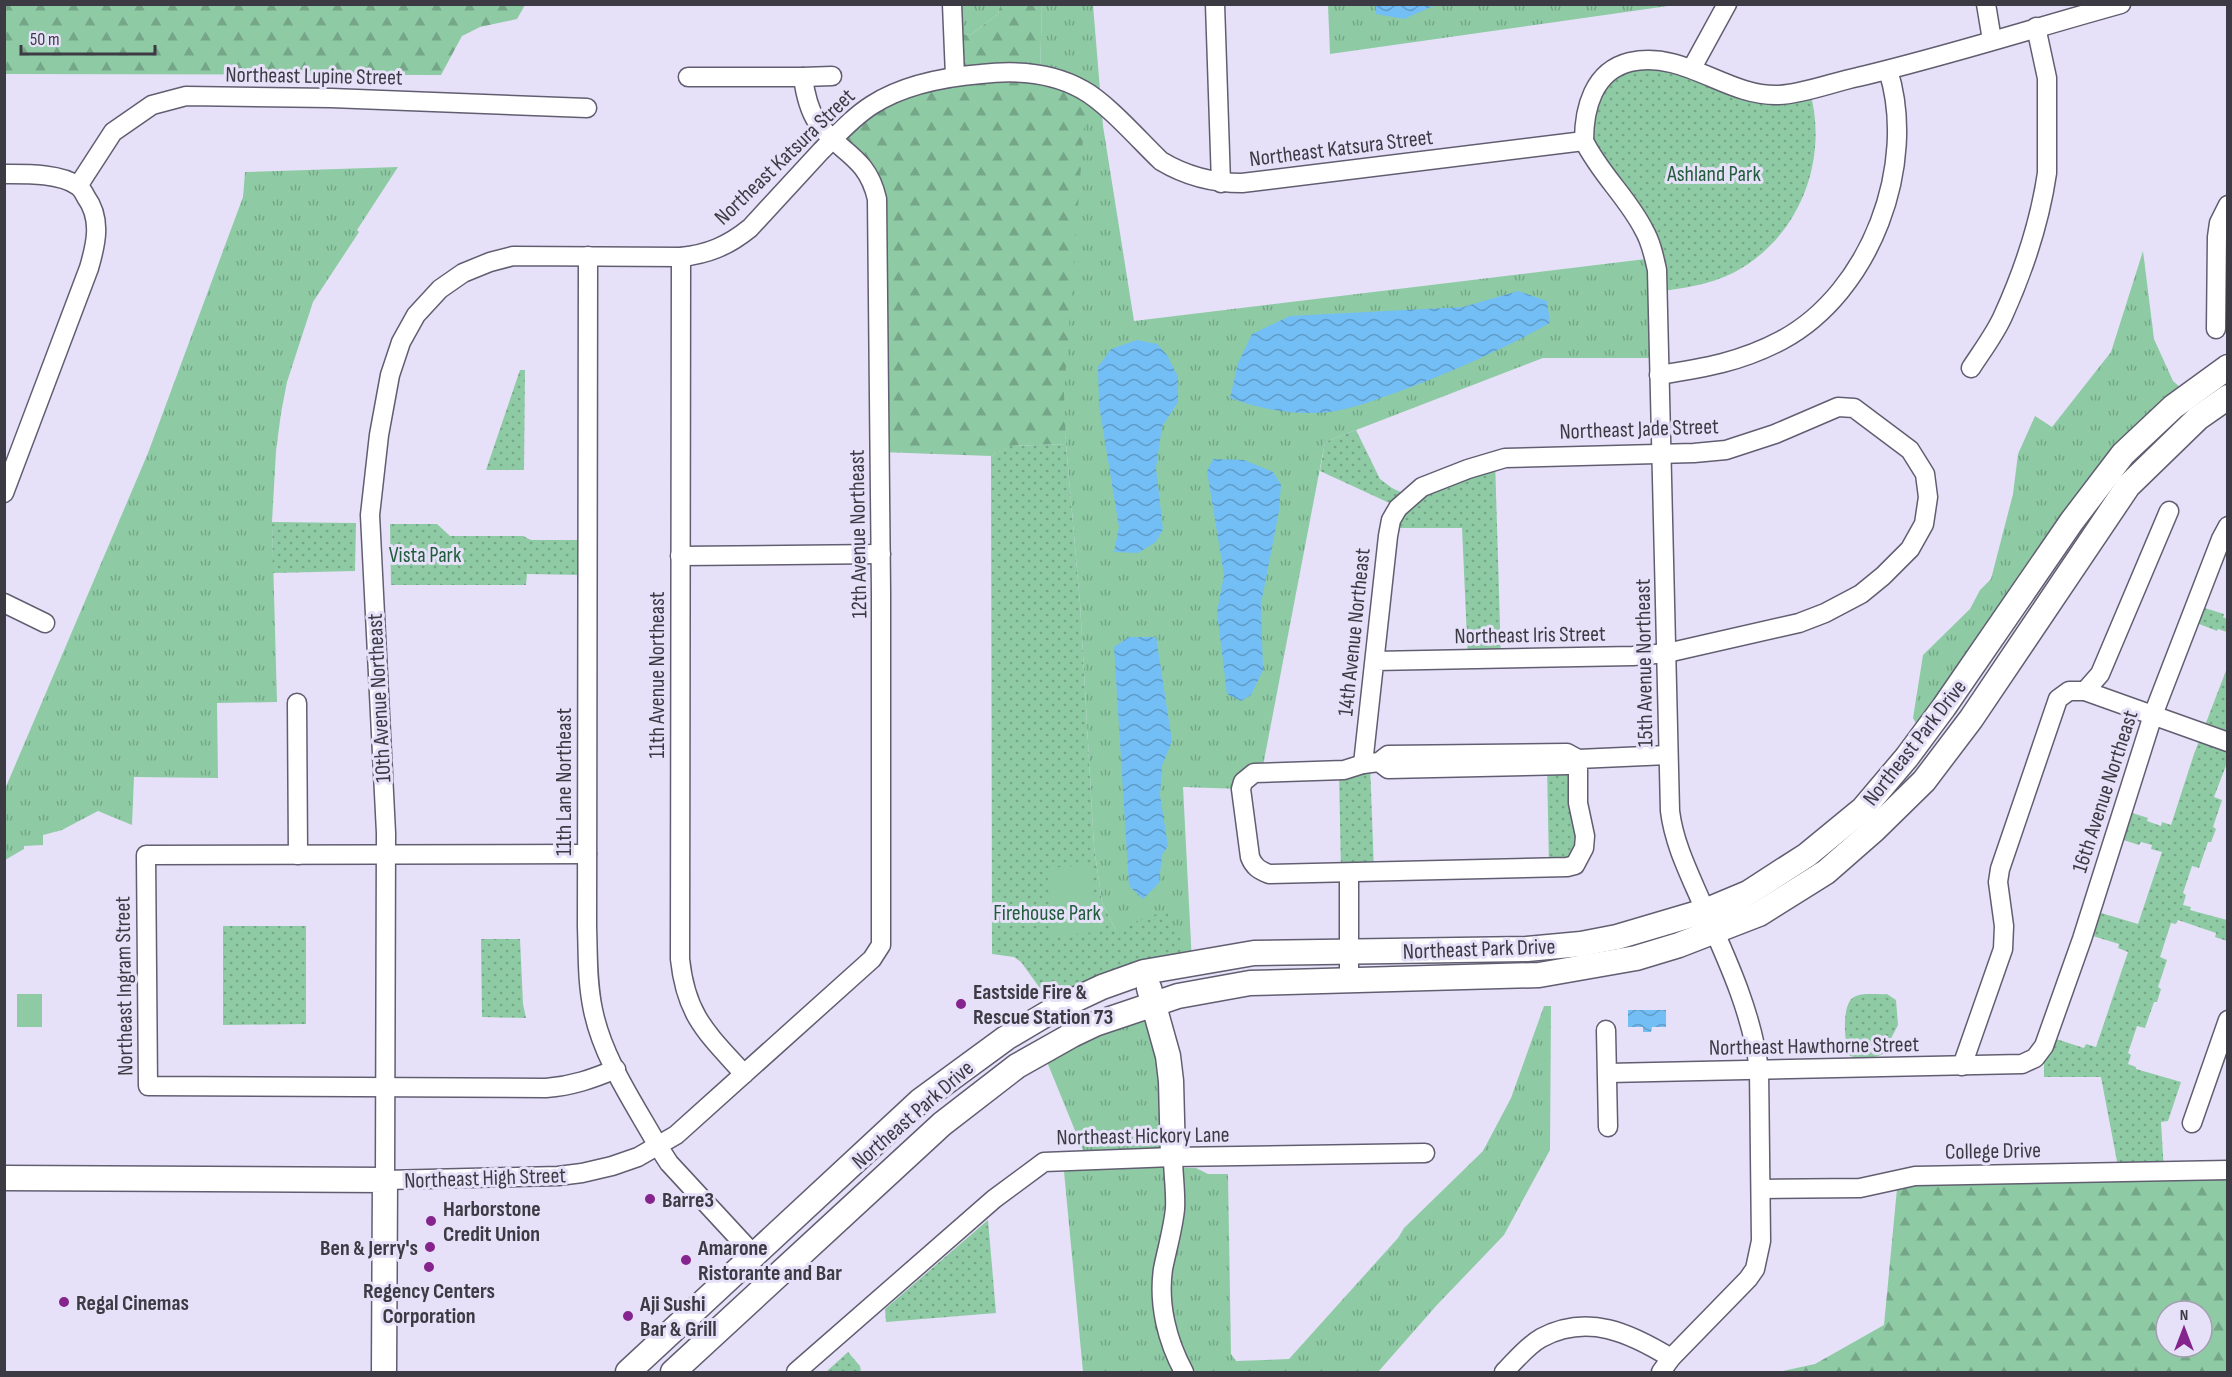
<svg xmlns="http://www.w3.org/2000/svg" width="2232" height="1377" font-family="'Sofia Sans Condensed',sans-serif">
	<defs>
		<pattern id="grass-tufts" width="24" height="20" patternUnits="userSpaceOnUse" patternTransform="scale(1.5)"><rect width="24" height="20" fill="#8ecba4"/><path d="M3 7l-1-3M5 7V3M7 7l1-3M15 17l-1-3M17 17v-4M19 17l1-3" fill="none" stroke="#75a687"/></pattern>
		<pattern id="forest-firs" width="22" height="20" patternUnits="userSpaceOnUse" patternTransform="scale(1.5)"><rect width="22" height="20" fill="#8ecba4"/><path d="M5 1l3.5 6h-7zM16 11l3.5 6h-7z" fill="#75a687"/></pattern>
		<pattern id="park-dots" width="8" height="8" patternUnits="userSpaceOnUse" patternTransform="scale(1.5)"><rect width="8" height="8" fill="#8ecba4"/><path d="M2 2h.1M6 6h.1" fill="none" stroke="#75a687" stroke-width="1.8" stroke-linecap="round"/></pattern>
		<pattern id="water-waves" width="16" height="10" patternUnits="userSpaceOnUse" patternTransform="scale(1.5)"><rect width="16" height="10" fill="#72bef5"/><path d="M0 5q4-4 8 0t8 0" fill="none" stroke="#5f9cc8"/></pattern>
	</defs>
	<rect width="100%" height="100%" fill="#e6e1f8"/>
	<g fill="url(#grass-tufts)">
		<polygon points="952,5 1000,5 998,14 970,35 953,33"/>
		<polygon points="1042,5 1093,5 1103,126 1134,321 1654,258 1659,358 1543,358 1325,442 1262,771 1241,789 1183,787 1192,963 1116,931 1102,902 1094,847 1080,603 1066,444 1040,74"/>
		<polygon points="1328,5 1675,5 1330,54"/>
		<polygon points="398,167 357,230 359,232 313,302 287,382 281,413 276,451 272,522 277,702 217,703 218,778 134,777 132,825 98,811 62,830 43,835 43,845 24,846 24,849 5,860 5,789 148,453 243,197 245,172"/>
		<polygon points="2143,251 2154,339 2173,381 2189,395 2173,407 1923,736 1913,718 1923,655 1970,609 1980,590 1991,579 2013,494 2018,454 2035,416 2052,427 2111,352"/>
		<polygon points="1155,1004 1173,1168 1196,1168 1208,1174 1228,1174 1231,1354 1236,1361 1289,1359 1398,1238 1404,1228 1483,1151 1511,1098 1544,1006 1551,1006 1550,1150 1504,1235 1436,1306 1378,1372 1083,1372 1063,1161 1087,1160 1043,1052"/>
	</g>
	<g fill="url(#forest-firs)" fill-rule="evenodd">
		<polygon points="5,4 525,4 525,5 517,19 480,27 462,36 441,75 5,74"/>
		<polygon points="1000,5 1042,5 1040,74 1084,90 1085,113 1064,393 1066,444 1011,446 991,456 880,452 877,199 833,139 855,118 955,76 953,33 970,35 998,14"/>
		<path d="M2227,1170v202h-449l37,-8 69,-39 14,-147zM2166,1311h36v36h-36z"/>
	</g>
	<g fill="url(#park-dots)">
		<path d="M1648,60l87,28h74c21,71 -9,150 -76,185 -24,12 -50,15 -76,19v-22l-51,-92 -22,-59 15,-37z"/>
		<polygon points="520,370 525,370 524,470 486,470"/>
		<polygon points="1356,430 1380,479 1392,488 1409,496 1495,460 1501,659 1468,660 1462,528 1389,528 1398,507 1320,471 1325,442"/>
		<polygon points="1066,444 1080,603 1094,847 1102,902 1116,931 1166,910 1192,963 1055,1009 1021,962 1014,957 992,954 991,456 1010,446"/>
		<polygon points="272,522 356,523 355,571 273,573"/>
		<polygon points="390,524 437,524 450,536 523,536 531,540 582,540 582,575 527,574 526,585 391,585"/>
		<polygon points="2195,605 2224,614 2223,617 2227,619 2227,632 2218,629 2217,631 2189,620"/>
		<polygon points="2227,668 2227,763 2214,797 2222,800 2213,827 2216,829 2211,842 2208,842 2199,868 2192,866 2183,893 2186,895 2183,905 2191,907 2190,910 2227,920 2227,941 2215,937 2216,933 2178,920 2176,924 2171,923 2160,957 2167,960 2158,987 2161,989 2157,1002 2154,1002 2145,1028 2137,1026 2128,1053 2131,1055 2128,1064 2136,1067 2136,1069 2181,1082 2168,1121 2161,1122 2164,1171 2119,1172 2101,1077 2044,1077 2044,1046 2047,1036 2084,1048 2086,1044 2096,1047 2128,952 2118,948 2119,944 2083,933 2091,910 2138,924 2162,852 2151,849 2152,845 2141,842 2139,845 2114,837 2123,810 2148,818 2147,821 2161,826 2162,822 2171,825 2194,754"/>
		<polygon points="1370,763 1374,872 1341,873 1339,770"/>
		<polygon points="1568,765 1582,857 1549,868 1547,766"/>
		<polygon points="223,926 306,926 306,1024 223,1025"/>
		<polygon points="481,939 520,939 523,1004 526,1018 482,1017"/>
		<path d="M1887,994l9,6 2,25 -15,29c-11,5 -22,6 -33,2 -6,-12 -9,-52 4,-59 8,-5 24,-2 33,-3z"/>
		<polygon points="988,1220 996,1313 886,1322 885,1309"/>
		<polygon points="848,1352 860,1366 861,1372 826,1372"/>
	</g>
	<g fill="#8ecba4">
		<polygon points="1092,865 1097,932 1052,936 1047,868"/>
		<rect x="17" y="994" width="25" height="33"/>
	</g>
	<g fill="url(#water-waves)">
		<polygon points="1438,4 1404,19 1376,14 1376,5"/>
		<path d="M1518,291l29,10 3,22c-50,28 -101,50 -155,70 -26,9 -56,21 -84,20 -31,0 -52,-5 -81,-15l8,-35 14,-29 38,-18 173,-9z"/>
		<polygon points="1137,340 1157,344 1167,355 1178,377 1178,402 1162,427 1156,468 1163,529 1156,542 1138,553 1114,552 1119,527 1099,405 1098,367 1111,349"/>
		<polygon points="1213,459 1244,460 1273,472 1281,485 1279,511 1261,604 1263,670 1251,695 1241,701 1227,694 1217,612 1224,575 1207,471"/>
		<polygon points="1129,637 1156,637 1172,741 1162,766 1160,795 1168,846 1162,855 1159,883 1143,899 1129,886 1114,647"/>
		<polygon points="1628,1010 1666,1010 1666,1027 1652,1027 1651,1032 1643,1032 1643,1027 1628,1027"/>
	</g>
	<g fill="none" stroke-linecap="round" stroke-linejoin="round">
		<defs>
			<g id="minor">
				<polyline points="952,4 955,76"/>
				<polyline points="1215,4 1221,183"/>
				<polyline points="1986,4 1992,40"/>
				<polyline points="1692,68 1727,4"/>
				<path d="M688,77h115c2,16 5,31 14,45 22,31 50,33 60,77l4,393v353l-9,14 -196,176 -38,22 -26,9 -30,7 -24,3 -173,4 1,-347 -16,-318 9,-80 11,-60 11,-33 15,-27 24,-26 23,-16 27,-11 23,-6 168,1c27,-3 47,-11 69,-29 23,-25 47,-51 71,-77 16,-16 32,-34 51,-46 31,-20 73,-28 109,-31 35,-4 71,-2 102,16 24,13 57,51 78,71 25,15 51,22 81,22l342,-42c0,-32 9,-70 46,-79 55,-12 96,35 149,33 24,-1 55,-13 79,-18 89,-21 176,-49 263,-73"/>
				<polyline points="803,77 832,76"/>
				<path d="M1584,141c17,34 44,57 60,89 7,12 10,26 13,40l13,541c4,32 18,60 31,90 24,54 51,110 58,169l2,171 -6,28 -7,10 -77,79 -10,14"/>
				<path d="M4,174c21,0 56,-1 74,12 3,2 6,7 8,11 16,22 10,47 3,71l-85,225"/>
				<polyline points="78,186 113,132 152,105 186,96 331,98 587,108"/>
				<path d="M588,256l-1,671c1,28 0,55 6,83 10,49 41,93 65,136l11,17 86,93"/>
				<path d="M681,257l-1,702c6,57 27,74 64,115"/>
				<polyline points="2216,329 2217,237 2219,223 2228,205"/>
				<path d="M1971,368c11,-17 24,-34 32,-52 20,-44 37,-95 44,-143v-95l-11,-51"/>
				<path d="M1659,375c45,-7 82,-13 123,-35 89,-48 136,-176 106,-270"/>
				<polyline points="680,556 881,554"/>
				<polyline points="4,603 45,623"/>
				<polyline points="2085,691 2100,674 2169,511"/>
				<polyline points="297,703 298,855"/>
				<path d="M1578,759v44l7,33 -1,12 -9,17 -8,2 -298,7c-10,-4 -15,-7 -19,-17l-9,-68 2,-7 11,-9 90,-3 19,-6 16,-2 9,-7 179,-2 11,6 90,-4"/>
				<polyline points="1379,762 1388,769 1568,765 1578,759"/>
				<polyline points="1363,764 1388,536 1391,520 1398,508 1422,487 1468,469 1505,458 1694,453 1726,450 1775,434 1838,407 1854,408 1910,450 1925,474 1928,497 1924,524 1910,549 1883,576 1861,594 1825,613 1799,623 1667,653 1633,656 1375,661"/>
				<path d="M587,854l-441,1 2,231 398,2c26,-2 46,-9 70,-19"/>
				<polyline points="1349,873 1349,980"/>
				<polyline points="1606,1030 1608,1127"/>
				<polyline points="1962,1066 2003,949 2004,926 1998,882 2000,869 2058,699 2069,691 2085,691 2228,742"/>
				<polyline points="1608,1073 2022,1064 2035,1058 2044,1046 2082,939 2153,715 2221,539 2228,526"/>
				<polyline points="2192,1123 2228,1020"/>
				<path d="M1173,1157c0,17 3,35 2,52 -2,20 -8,40 -12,60 -5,35 4,72 21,103"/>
				<polyline points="1761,1189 1860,1188 1915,1176 2228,1170"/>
				<polyline points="796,1372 994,1199 1044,1162 1173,1157 1425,1153"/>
				<path d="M1504,1372c11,-11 23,-26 37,-34 47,-25 89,-5 130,20"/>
			</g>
			<g id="tertiary">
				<polyline points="1149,988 1168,1056 1171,1081 1173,1157"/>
				<polyline points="4,1178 385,1180 384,1372"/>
				<polyline points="628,1372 920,1101 1006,1038 1055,1009 1102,987 1144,972 1254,953 1527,949 1581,944 1617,937 1705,911 1748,893 1807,855 1863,809 1907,757 1944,707 2072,521 2123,454 2173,407 2228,367"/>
				<polyline points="673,1372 942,1124 1017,1066 1072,1035 1095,1024 1178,996 1250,983 1539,975 1636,958 1679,945 1759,914 1826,872 1874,830 1924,781 1971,719 2128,486 2198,418 2228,397"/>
			</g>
		</defs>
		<use href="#minor" stroke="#625e71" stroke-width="21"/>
		<use href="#tertiary" stroke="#625e71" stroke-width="27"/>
		<use href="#minor" stroke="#fff" stroke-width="18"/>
		<use href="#tertiary" stroke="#fff" stroke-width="24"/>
	</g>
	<g fill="#85248d" stroke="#e6e1f8" stroke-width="2">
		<circle cx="961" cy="1004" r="6"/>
		<circle cx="650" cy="1199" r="6"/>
		<circle cx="431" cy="1221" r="6"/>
		<circle cx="430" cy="1247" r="6"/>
		<circle cx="686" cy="1260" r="6"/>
		<circle cx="429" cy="1267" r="6"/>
		<circle cx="64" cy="1302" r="6"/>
		<circle cx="628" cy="1316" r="6"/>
	</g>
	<g text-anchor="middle" stroke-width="6" stroke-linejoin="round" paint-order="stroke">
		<g font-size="22" fill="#3c3b44" stroke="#e6e1f8">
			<text transform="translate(314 75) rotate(1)" y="8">Northeast Lupine Street</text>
			<text transform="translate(1341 147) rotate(-7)" y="8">Northeast Katsura Street</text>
			<text transform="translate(784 156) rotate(-44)" y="8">Northeast Katsura Street</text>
			<text transform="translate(1639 428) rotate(-2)" y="8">Northeast Jade Street</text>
			<text transform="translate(857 534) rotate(-91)" y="8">12th Avenue Northeast</text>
			<text transform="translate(1353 632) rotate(-84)" y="8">14th Avenue Northeast</text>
			<text transform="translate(1530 634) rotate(-1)" y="8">Northeast Iris Street</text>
			<text transform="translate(1643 663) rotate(-91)" y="8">15th Avenue Northeast</text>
			<text transform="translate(656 675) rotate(-90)" y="8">11th Avenue Northeast</text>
			<text transform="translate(378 698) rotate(-93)" y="8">10th Avenue Northeast</text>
			<text transform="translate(1914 742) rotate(-52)" y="8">Northeast Park Drive</text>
			<text transform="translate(563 782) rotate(-90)" y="8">11th Lane Northeast</text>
			<text transform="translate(2104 791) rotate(-72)" y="8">16th Avenue Northeast</text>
			<text transform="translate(1479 948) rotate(-2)" y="8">Northeast Park Drive</text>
			<text transform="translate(123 986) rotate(-91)" y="8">Northeast Ingram Street</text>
			<text transform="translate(1814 1045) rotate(-1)" y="8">Northeast Hawthorne Street</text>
			<text transform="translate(912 1114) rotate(-41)" y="8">Northeast Park Drive</text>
			<text transform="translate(1143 1135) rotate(-1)" y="8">Northeast Hickory Lane</text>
			<text transform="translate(1993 1150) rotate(-1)" y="8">College Drive</text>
			<text transform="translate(485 1177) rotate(-2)" y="8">Northeast High Street</text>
		</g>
		<g font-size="22" fill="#215d3c" stroke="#e6e1f8">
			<text x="1714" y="181">Ashland Park</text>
			<text x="425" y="562">Vista Park</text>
			<text x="1047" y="920">Firehouse Park</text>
		</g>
		<g font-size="22" font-weight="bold" fill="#3c3b44" stroke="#e6e1f8" text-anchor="start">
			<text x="973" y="999">Eastside Fire &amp;<tspan x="973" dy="25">Rescue Station 73</tspan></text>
			<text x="662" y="1207">Barre3</text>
			<text x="443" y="1216">Harborstone<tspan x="443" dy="25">Credit Union</tspan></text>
			<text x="418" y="1255" text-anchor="end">Ben &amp; Jerry's</text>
			<text x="698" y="1255">Amarone<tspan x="698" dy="25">Ristorante and Bar</tspan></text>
			<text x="429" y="1298" text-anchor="middle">Regency Centers<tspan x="429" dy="25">Corporation</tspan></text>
			<text x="76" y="1310">Regal Cinemas</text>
			<text x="640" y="1311">Aji Sushi<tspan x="640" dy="25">Bar &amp; Grill</tspan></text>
		</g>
	</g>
	<rect width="2232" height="1377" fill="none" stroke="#3c3b44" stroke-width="12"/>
	<g transform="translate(2184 1329)"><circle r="28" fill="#e6e1f8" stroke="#a29fb0" stroke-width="1.5"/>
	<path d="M0-4.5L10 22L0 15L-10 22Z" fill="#85248d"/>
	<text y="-9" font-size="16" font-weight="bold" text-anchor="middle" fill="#3c3b44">N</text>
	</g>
	<path d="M21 45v9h134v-9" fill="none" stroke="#3c3b44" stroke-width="3"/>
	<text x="30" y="45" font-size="18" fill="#3c3b44" stroke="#e6e1f8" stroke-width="4.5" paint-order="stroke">50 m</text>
</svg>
